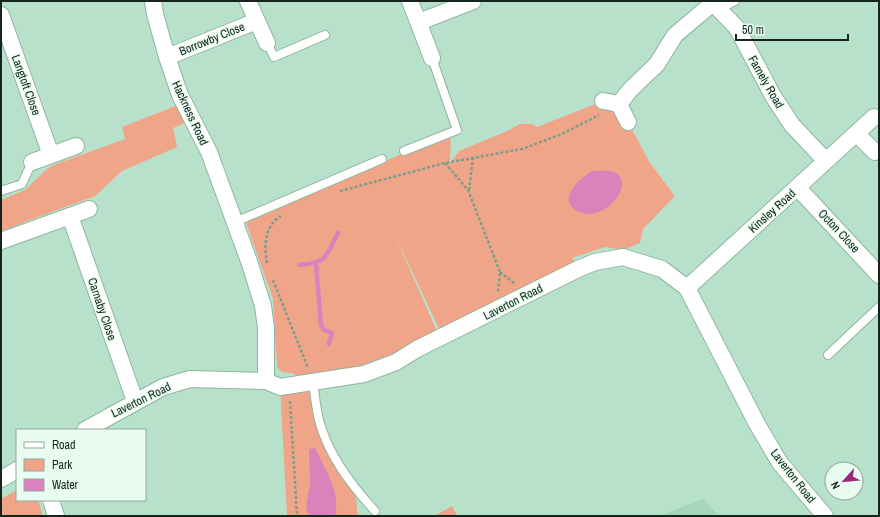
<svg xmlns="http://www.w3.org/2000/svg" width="880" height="517" font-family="'Archivo Narrow',sans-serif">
	<rect width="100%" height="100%" fill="#b8e1cb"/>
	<polygon fill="#a5d5bb" points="703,499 719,516 659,516"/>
	<g fill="#f0a589">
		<polygon points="603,101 628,122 650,163 675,196 643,229 640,243 623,250 605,247 572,258 578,269 443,337 392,229 440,338 417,349 314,382 291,373 282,372 277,367 273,299 246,223 451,132 450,163 459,151 507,131 520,124 532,124 537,127"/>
		<polygon points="178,105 187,122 173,128 177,147 122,171 95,196 30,220 1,232 1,200 25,190 48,168 56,164 125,139 122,127"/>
		<polygon points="315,383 319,424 355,491 358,516 287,516 280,387"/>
		<polygon points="17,490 17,500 38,500 43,516 1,516 1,499"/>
		<polygon points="452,506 457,516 434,516"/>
	</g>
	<g fill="#da82bb">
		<path d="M592,171c6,0 13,-1 19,0 28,7 -2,50 -29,42 -28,-10 -5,-33 10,-42z"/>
		<path d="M315,448c10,21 26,44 20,68h-26l-3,-8 4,-25 -1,-34z"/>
	</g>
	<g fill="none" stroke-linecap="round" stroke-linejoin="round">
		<g stroke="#da82bb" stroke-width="4.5">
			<polyline points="316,264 321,325 324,330 332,333 329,344"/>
			<path d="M299,265c29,-2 26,-8 39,-32"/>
		</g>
		<defs>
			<g id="lane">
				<polyline points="720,9 735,1"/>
				<polyline points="267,43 274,57 325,35"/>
				<polyline points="404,151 457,130 432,58"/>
				<polyline points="1,191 22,184 32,162"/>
				<polyline points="235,222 382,159"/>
				<polyline points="828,355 879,307"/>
				<path d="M313,383c2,12 3,25 6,37 9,35 32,65 56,91"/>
			</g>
			<g id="street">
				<polyline points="153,1 155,14 167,57 180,95 209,152 250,264 263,306 266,328 266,381"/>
				<polyline points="248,1 267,43"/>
				<polyline points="410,1 432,58"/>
				<polyline points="711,1 737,28 773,96 792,125 825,160"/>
				<polyline points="1,15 51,155"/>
				<polyline points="419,22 473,1"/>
				<polyline points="167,57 257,21"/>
				<polyline points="603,101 619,104 630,90 657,64 675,35 713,3"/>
				<polyline points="619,104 628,122"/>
				<polyline points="857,134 875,152"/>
				<polyline points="32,162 76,146"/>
				<polyline points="798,188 879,275"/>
				<polyline points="70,216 89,209"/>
				<polyline points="1,241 70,216 135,401"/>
				<polyline points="687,288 874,117"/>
				<polyline points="85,430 163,387 190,379 266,381 280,387 364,374 396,362 417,349 578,269 595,262 623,257 662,269 687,288 757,424 780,463 825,516"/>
				<polyline points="1,479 17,470"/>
				<polyline points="51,500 56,516"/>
			</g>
		</defs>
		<use href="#lane" stroke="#8eb5a0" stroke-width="10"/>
		<use href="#street" stroke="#8eb5a0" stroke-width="18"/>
		<g stroke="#7e9e8d" stroke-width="2.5" stroke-dasharray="3 2" stroke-linecap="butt">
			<polyline points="445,163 468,190 500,272 498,292"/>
			<polyline points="469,190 473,158"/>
			<polyline points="340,191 445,163 522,149 562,134 599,115"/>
			<path d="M267,263c-3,-16 -3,-37 14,-47"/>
			<polyline points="500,272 515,284"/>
			<polyline points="273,280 308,368"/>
			<polyline points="290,401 297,516"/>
		</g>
		<use href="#lane" stroke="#fff" stroke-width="8"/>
		<use href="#street" stroke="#fff" stroke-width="16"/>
	</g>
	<g text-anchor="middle" stroke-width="3" stroke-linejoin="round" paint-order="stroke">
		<g font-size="12" fill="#15241c" stroke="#e8fcf1">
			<text transform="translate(212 39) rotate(-22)" y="4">Borrowby Close</text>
			<text transform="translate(766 82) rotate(60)" y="4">Farnely Road</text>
			<text transform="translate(26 85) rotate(70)" y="4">Langtoft Close</text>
			<text transform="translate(190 113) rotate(65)" y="4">Hackness Road</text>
			<text transform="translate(772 211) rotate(-42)" y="4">Kinsley Road</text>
			<text transform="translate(839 231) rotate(47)" y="4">Octon Close</text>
			<text transform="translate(513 302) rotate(-27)" y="4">Laverton Road</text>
			<text transform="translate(102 309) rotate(71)" y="4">Carnaby Close</text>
			<text transform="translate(141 400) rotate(-26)" y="4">Laverton Road</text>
			<text transform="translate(793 476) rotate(52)" y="4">Laverton Road</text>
		</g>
	</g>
	<rect width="880" height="517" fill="none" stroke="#15241c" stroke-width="4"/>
	<rect x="16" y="429" width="130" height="72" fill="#e8fcf1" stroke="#94a69c"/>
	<rect x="24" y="442" width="20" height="6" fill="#ffffff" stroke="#94a69c"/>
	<text x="52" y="449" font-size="12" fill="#15241c">Road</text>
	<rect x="24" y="459" width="20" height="12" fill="#f0a589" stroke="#94a69c"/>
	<text x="52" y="469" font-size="12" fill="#15241c">Park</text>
	<rect x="24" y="479" width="20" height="12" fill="#da82bb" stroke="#94a69c"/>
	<text x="52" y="489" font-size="12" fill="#15241c">Water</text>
	<g transform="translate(844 481) rotate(243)"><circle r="19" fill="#e8fcf1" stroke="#94a69c"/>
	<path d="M0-3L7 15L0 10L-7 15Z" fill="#9f267e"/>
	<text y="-6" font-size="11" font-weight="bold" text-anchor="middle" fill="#15241c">N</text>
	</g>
	<path d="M736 34v6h112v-6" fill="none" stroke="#15241c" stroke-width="2"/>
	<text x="742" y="34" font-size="12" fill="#15241c" stroke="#e8fcf1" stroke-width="3" paint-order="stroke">50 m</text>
</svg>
